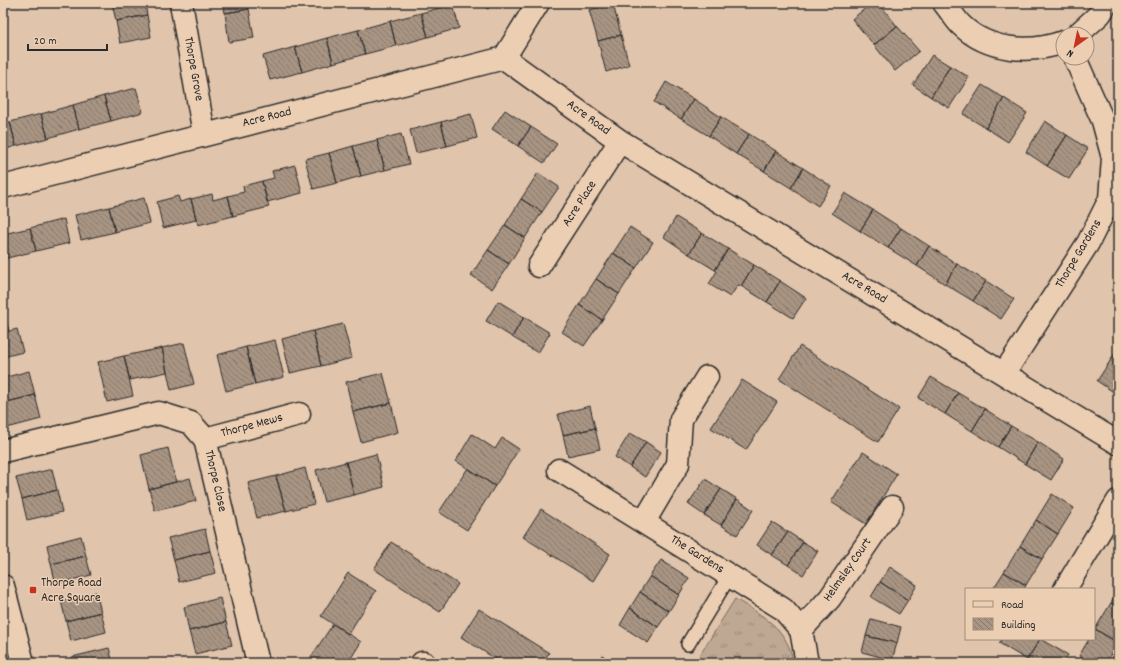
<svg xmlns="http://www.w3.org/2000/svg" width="1121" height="666" font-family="Dekko,sans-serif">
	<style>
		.grass { fill: url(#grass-tufts); stroke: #756a5f }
		.building { fill: url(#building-back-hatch); stroke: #2b2b2b }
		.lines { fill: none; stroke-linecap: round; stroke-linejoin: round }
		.service-casing { stroke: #2b2b2b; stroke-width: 16 }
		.minor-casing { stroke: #2b2b2b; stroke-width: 25 }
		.service { stroke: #ecceb3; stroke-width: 13 }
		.minor { stroke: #ecceb3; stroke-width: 22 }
		.poi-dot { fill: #c8321e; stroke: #ecceb3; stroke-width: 1.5 }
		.labels { text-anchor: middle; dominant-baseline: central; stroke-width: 3; stroke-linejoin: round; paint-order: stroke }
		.street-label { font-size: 13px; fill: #2b2b2b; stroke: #ecceb3 }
		.poi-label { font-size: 13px; fill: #2b2b2b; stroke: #ecceb3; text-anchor: start }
	</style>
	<defs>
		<pattern id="grass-tufts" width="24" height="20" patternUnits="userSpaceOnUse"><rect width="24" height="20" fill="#bfa893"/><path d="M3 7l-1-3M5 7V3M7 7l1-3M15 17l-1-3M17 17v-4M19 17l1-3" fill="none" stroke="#9b8978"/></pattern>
		<pattern id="building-back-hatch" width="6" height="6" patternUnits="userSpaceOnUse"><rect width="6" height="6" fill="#a89483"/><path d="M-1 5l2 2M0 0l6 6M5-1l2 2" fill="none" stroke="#89796b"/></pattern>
	</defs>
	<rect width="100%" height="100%" fill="#e0c4ab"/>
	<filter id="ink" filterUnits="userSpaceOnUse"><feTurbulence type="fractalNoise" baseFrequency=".025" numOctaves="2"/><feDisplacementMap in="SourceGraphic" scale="8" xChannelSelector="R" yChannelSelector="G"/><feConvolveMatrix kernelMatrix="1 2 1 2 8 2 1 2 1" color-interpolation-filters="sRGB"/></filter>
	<g filter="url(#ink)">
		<!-- grass -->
		<path class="grass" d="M735,599c27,16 54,30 58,64h-98z"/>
		<!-- building -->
		<path class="building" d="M112,3h33l2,12 -31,6z
			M223,3h25l1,6 -24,4z
			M478,3h14l-4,6z
			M872,3h7l18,23 -23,19 -22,-26z
			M453,4l6,24 -31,9 -7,-24z
			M613,4l8,31 -23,6 -9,-31z
			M249,9l5,29 -25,4 -4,-29z
			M421,13l7,24 -32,9 -6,-25z
			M147,15l4,22 -31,6 -4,-22z
			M390,21l6,25 -31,8 -7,-24z
			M897,26l22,25 -24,20 -21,-26z
			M358,30l7,24 -32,9 -6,-25z
			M621,35l8,30 -23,7 -8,-31z
			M327,38l6,25 -31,9 -7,-25z
			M295,47l7,25 -32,8 -7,-24z
			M932,55l18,11 -19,31 -18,-12z
			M950,66l19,11 -20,31 -18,-11z
			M666,82l28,17 -13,20 -27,-17z
			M982,85l22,13 -18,30 -23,-14z
			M136,88l7,24 -32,9 -7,-25z
			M104,96l7,25 -32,8 -6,-24z
			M1004,98l23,15 -19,29 -22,-14z
			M694,99l27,18 -12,19 -28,-17z
			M73,105l6,24 -31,9 -7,-24z
			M505,110l26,17 -13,19 -26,-17z
			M41,114l7,24 -32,8 -6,-24z
			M471,114l6,24 -30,8 -6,-24z
			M721,117l28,17 -13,20 -27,-18z
			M1045,121l22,14 -20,31 -21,-14z
			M10,122l6,24 -13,4v-26z
			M441,122l6,24 -31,7 -6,-23z
			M531,127l26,17 -13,19 -26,-17z
			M401,134l8,30 -24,6 -8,-30z
			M749,134l27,17 -12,20 -28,-17z
			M1067,135l21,14 -19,30 -22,-13z
			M377,140l8,30 -24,6 -8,-30z
			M353,146l8,30 -24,7 -8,-30z
			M776,151l27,17 -12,20 -27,-17z
			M329,153l8,30 -24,6 -8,-30z
			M295,165l7,28 -35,9 -5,-21 12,-3 -2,-7z
			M803,168l28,18 -13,20 -27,-18z
			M538,173l21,14 -17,25 -21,-13z
			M262,181l7,26 -36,9 -5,-20 16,-4 -1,-6z
			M845,193l28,17 -13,21 -28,-18z
			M212,194l1,6 15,-4 5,20 -35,9 -7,-26z
			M178,196l2,6 11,-3 5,21 -33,8 -6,-26z
			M144,198l6,25 -35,9 -6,-25z
			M521,199l21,13 -17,26 -20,-13z
			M109,207l6,25 -34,8 -6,-25z
			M873,210l28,18 -13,20 -28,-17z
			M676,217l26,16 -13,21 -25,-17z
			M64,219l5,24 -33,8 -6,-23z
			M505,225l20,13 -16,26 -21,-14z
			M630,227l23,15 -17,26 -23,-15z
			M30,228l6,23 -33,8v-25z
			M901,228l28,18 -12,20 -29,-18z
			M702,233l26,16 -13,21 -26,-16z
			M929,246l28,18 -12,20 -28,-18z
			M728,249l26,16 -13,21 -3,-1 -8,12 -21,-13 8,-13 -2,-1z
			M488,250l21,14 -17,25 -21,-14z
			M613,253l23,15 -17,26 -23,-15z
			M957,264l29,17 -13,20 -28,-17z
			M754,265l26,16 -13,21 -26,-16z
			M596,279l23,15 -17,26 -23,-15z
			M780,281l26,17 -13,20 -26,-16z
			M986,281l28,18 -13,20 -28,-18z
			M1118,292v13l-6,-4z
			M498,301l26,16 -12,20 -26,-16z
			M579,305l23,15 -18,26 -22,-14z
			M3,309l6,22 -6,2z
			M524,317l26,16 -12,20 -26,-16z
			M343,324l9,34 -31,8 -8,-35z
			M17,329l6,23 -20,5v-24z
			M313,331l8,35 -31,7 -8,-34z
			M275,340l9,37 -29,7 -9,-37z
			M184,343l10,41 -23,6 -9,-42z
			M800,346l99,63 -21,33 -99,-63z
			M246,347l9,37 -29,7 -9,-36z
			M162,348l5,24 -37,8 -6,-24z
			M1118,349v46l-21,-14z
			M124,356l9,40 -26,6 -9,-40z
			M29,371l6,24 -32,8v-25z
			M383,373l8,30 -38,9 -7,-30z
			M931,377l27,16 -13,21 -27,-16z
			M742,380l35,22 -31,48 -35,-22z
			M958,393l27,16 -13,22 -27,-17z
			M35,395l6,24 -34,9 -4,-16v-9z
			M391,403l7,29 -37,10 -8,-30z
			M590,406l5,22 -32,7 -5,-21z
			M985,409l26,17 -13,21 -26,-16z
			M1011,426l27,16 -13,22 -27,-17z
			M595,428l5,21 -32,7 -5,-21z
			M630,433l16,9 -16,25 -15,-10z
			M472,434l23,15 7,-11 17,11 -24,37 -39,-25z
			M646,442l15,10 -16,25 -15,-10z
			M1038,442l26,17 -13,21 -26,-16z
			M168,448l8,34 -27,7 -8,-34z
			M863,452l34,22 -31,50 -35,-22z
			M376,454l8,33 -30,8 -8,-33z
			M346,462l8,33 -30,7 -8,-32z
			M305,468l9,36 -28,7 -10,-35z
			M468,468l27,18 -28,44 -28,-18z
			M52,469l5,21 -35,9 -6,-21z
			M276,476l10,35 -29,7 -9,-35z
			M190,478l6,23 -41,10 -6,-22z
			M705,479l16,10 -17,26 -16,-11z
			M721,489l16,10 -16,26 -17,-10z
			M57,490l5,22 -35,8 -5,-21z
			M1052,494l22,14 -16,26 -22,-14z
			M737,499l16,11 -16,25 -16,-10z
			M541,509l69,45 -17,27 -70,-44z
			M1036,520l22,14 -16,25 -22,-13z
			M772,522l16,10 -16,23 -15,-10z
			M205,529l5,22 -36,9 -6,-22z
			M788,532l15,10 -15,23 -16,-10z
			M81,536l5,20 -35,8 -4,-19z
			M391,542l67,42 -18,28 -66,-43z
			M803,542l15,9 -15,24 -15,-10z
			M1020,546l22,13 -16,26 -22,-13z
			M210,551l6,22 -37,9 -5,-22z
			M86,556l5,19 -35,9 -5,-20z
			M661,560l28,18 -10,17 -29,-19z
			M890,567l27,18 -9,15 -28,-18z
			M1004,572l22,13 -2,4h-31z
			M348,573l28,18 -28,43 -27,-18z
			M650,576l29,19 -10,16 -29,-19z
			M880,582l28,18 -9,14 -28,-17z
			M96,592l5,20 -35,9 -5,-20z
			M640,592l29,19 -11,16 -28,-19z
			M1118,592v15l-7,-4z
			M220,598l6,24 -37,9 -5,-24z
			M1111,603l7,4v36l-23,-14z
			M630,608l28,19 -10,16 -28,-18z
			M479,609l70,44 -7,10h-40l-41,-26z
			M101,612l5,20 -35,9 -5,-20z
			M871,619l30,8 -4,16 -31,-7z
			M226,622l6,23 -37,9 -6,-23z
			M333,624l28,18 -13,21h-41z
			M1095,629l23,14 -13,20h-14l-12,-7 10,-17h5z
			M866,636l31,7 -5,17 -30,-8z
			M1002,639h38l-13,21 -28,-17z
			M1040,639l28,16 -5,8h-31l-5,-3z
			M109,648l4,15h-39l-2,-6z
			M602,655l12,8h-17z"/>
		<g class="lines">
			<!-- service casing -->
			<g class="service-casing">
				<path id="service" d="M688,644l42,-69"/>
			</g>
			<!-- minor casing -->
			<g class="minor-casing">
				<path id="minor" d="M181,3l23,131
					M944,3c6,7 11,16 17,22 27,26 69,29 102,17
					M1078,34l22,-20 7,-11
					M504,58l34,-55
					M3,187l501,-129 116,83 498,302
					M539,266l81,-125
					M1005,372l83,-129 22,-44 3,-41 -10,-37 -28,-63
					M205,439l94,-25
					M3,451l156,-38 32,10 14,16 53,224
					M559,470l224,139 18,21 6,33
					M644,522l34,-58 3,-45 26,-42
					M3,586l20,77
					M1065,589l53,-88
					M801,630l29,-32 62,-91
					M422,663h2"/>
			</g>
			<!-- service -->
			<use href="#service" class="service"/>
			<!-- minor -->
			<use href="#minor" class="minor"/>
		</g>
	</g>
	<!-- markers -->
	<rect class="poi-dot" x="29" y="586" width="8" height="8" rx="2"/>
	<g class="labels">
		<!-- street labels -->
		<g class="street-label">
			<text transform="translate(193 69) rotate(80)">Thorpe Grove</text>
			<text transform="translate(267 118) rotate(-14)">Acre Road</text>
			<text transform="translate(588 118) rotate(36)">Acre Road</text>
			<text transform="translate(580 204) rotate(-57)">Acre Place</text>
			<text transform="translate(1079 254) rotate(-59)">Thorpe Gardens</text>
			<text transform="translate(864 288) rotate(31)">Acre Road</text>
			<text transform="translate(252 426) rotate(-15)">Thorpe Mews</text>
			<text transform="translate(215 481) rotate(77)">Thorpe Close</text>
			<text transform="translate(697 555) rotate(32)">The Gardens</text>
			<text transform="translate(848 570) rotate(-55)">Helmsley Court</text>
		</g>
		<!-- poi labels -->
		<g class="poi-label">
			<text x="41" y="583">Thorpe Road<tspan x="41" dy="15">Acre Square</tspan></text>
		</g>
	</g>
	<!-- margin -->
	<rect width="1121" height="666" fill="none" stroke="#ecceb3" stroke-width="16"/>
	<rect x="8" y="8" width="1105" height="650" fill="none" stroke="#2b2b2b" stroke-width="1.5" filter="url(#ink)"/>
	<!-- legend -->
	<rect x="965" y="588" width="130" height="52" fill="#ecceb3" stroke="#9f8d7d"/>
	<rect x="973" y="601" width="20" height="6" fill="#ecceb3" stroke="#9f8d7d"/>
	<text x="1001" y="608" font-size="12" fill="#2b2b2b">Road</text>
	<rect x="973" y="618" width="20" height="12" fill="url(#building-back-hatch)" stroke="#9f8d7d"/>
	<text x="1001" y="628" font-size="12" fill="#2b2b2b">Building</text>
	<!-- north arrow -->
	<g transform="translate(1075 46) rotate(213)"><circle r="19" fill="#ecceb3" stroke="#9f8d7d"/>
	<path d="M0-3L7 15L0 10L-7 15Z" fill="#c8321e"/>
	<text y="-6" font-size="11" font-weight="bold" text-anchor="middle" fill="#2b2b2b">N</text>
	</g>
	<!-- scale -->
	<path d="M28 44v6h79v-6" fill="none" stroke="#2b2b2b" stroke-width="2"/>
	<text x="34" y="44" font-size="12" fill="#2b2b2b" stroke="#ecceb3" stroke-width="3" paint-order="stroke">20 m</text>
</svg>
